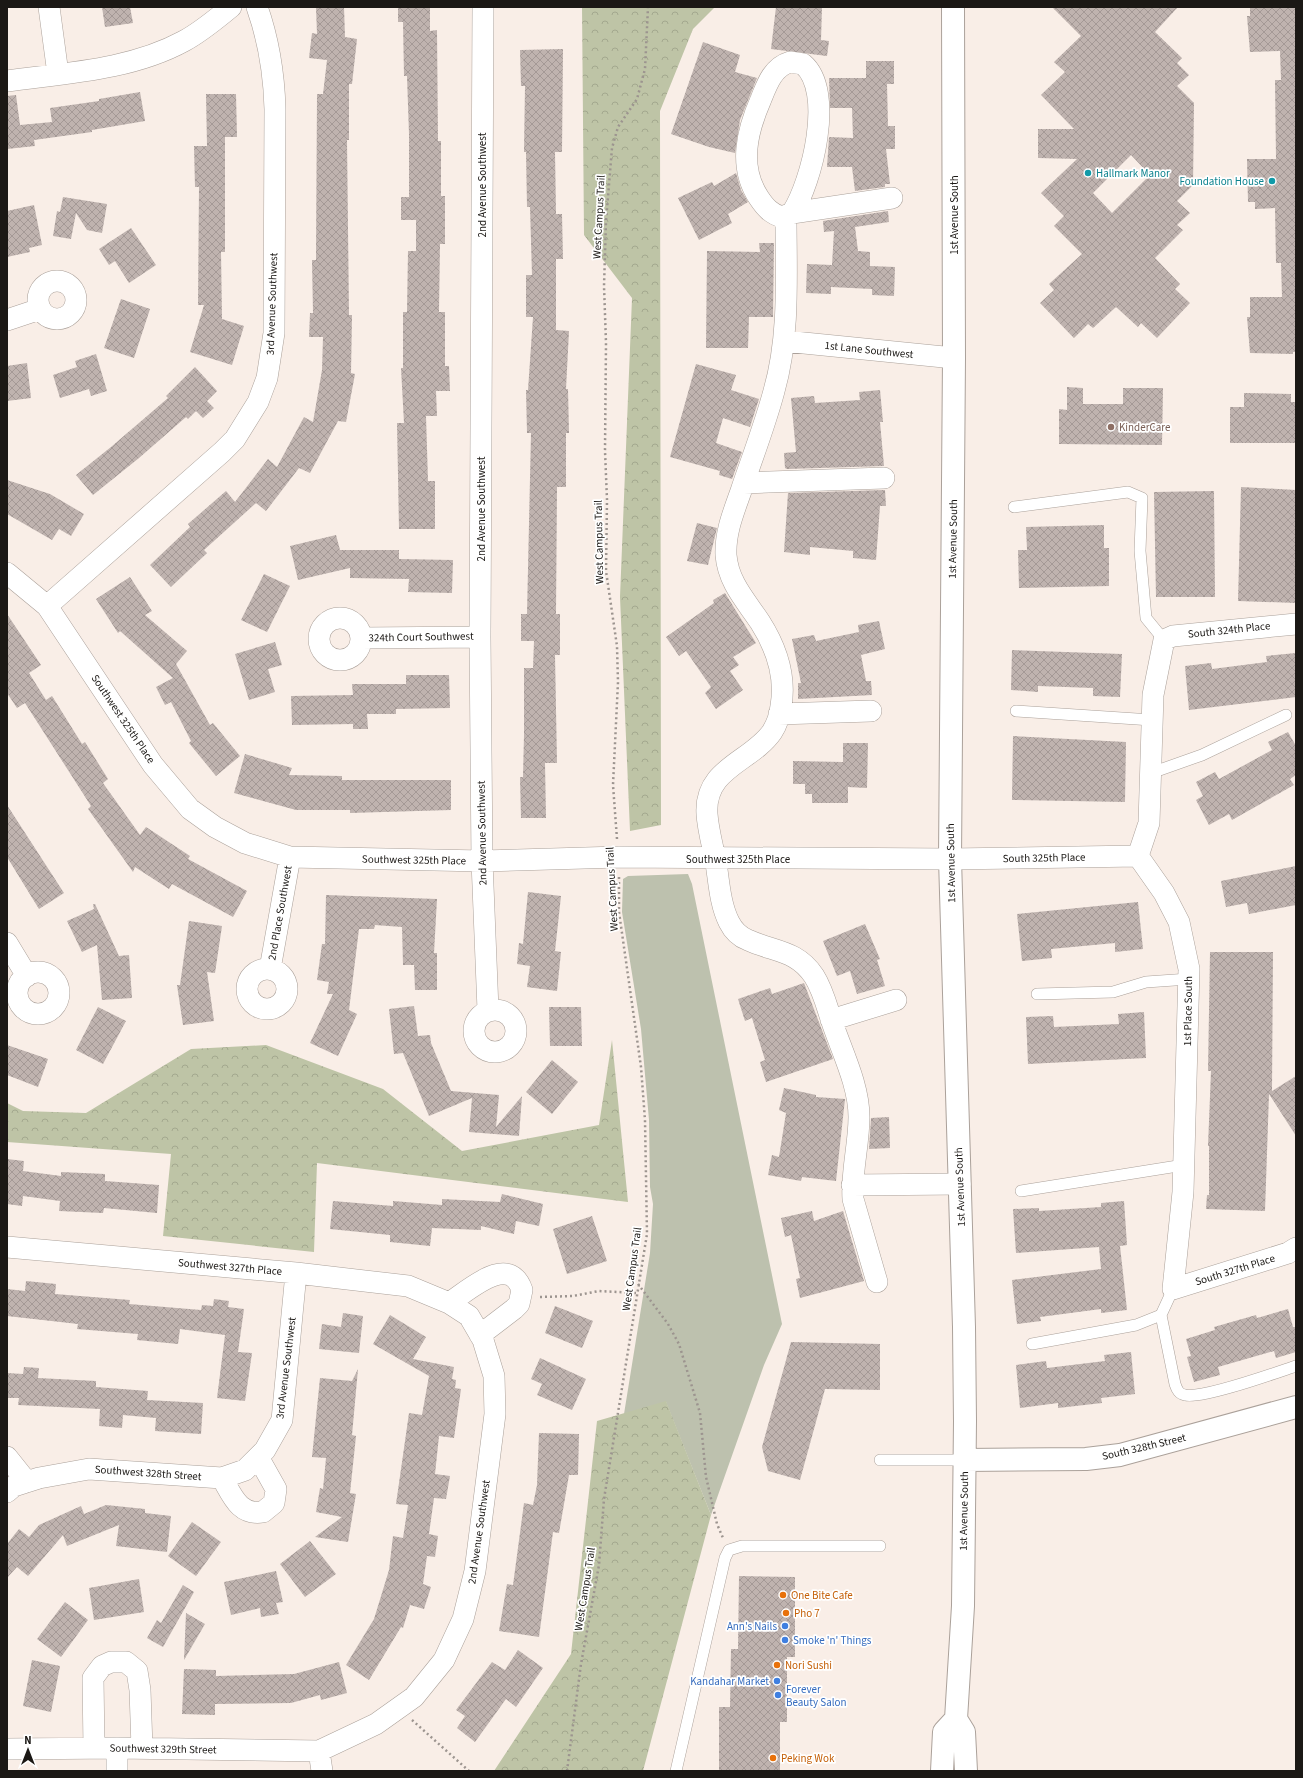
<svg xmlns="http://www.w3.org/2000/svg" width="1303" height="1778" font-family="'Source Sans 3',sans-serif">
	<style>
		.grass { fill: #bdc1ae }
		.forest { fill: url(#forest-crowns) }
		.building { fill: url(#building-cross-hatch); fill-rule: evenodd }
		.lines { fill: none; stroke-linecap: round; stroke-linejoin: round }
		.lane-casing { stroke: #aba19a; stroke-width: 12 }
		.street-casing { stroke: #aba19a; stroke-width: 22 }
		.secondary-casing { stroke: #aba19a; stroke-width: 24 }
		.path { stroke: #9c948f; stroke-width: 2.5; stroke-dasharray: 2 3; stroke-linecap: butt }
		.lane { stroke: #fff; stroke-width: 11 }
		.street { stroke: #fff; stroke-width: 21 }
		.secondary { stroke: #fff; stroke-width: 22 }
		.culture-dot { fill: #0f9aa8; stroke: #fff; stroke-width: 1.5 }
		.education-dot { fill: #8d6e63; stroke: #fff; stroke-width: 1.5 }
		.food-dot { fill: #e8710a; stroke: #fff; stroke-width: 1.5 }
		.shop-dot { fill: #3f7fe0; stroke: #fff; stroke-width: 1.5 }
		.labels { text-anchor: middle; dominant-baseline: central; stroke-width: 3.5; stroke-linejoin: round; paint-order: stroke }
		.culture-label { font-size: 11px; fill: #0d838f; stroke: #fff; text-anchor: start }
		.street-label { font-size: 11px; fill: #1b1815; stroke: #fff }
		.education-label { font-size: 11px; fill: #785e54; stroke: #fff; text-anchor: start }
		.food-label { font-size: 11px; fill: #c56008; stroke: #fff; text-anchor: start }
		.shop-label { font-size: 11px; fill: #366cbe; stroke: #fff; text-anchor: end }
	</style>
	<defs>
		<pattern id="forest-crowns" width="20" height="18" patternUnits="userSpaceOnUse"><rect width="20" height="18" fill="#bec4a6"/><path d="M2 6a3 3 0 1 1 6 0M12 15a3 3 0 1 1 6 0" fill="none" stroke="#a3a88e"/></pattern>
		<pattern id="building-cross-hatch" width="8" height="8" patternUnits="userSpaceOnUse"><rect width="8" height="8" fill="#bfb3af"/><path d="M0 0l8 8M0 8l8-8" fill="none" stroke="#a49996"/></pattern>
	</defs>
	<rect width="100%" height="100%" fill="#f9eee7"/>
	<!-- grass -->
	<path class="grass" d="M688,874l4,10 90,440 -18,41 -53,150 -45,-113 -42,12 26,-161 3,-49 -3,-17 -1,-67 -8,-91 -19,-117 1,-33 5,-3z"/>
	<!-- forest -->
	<path class="forest" d="M582,7h133l-22,22 -33,82 1,714 -31,6 -10,-234 12,-299 -48,-63z
		M612,1040l16,162 -311,-39 -3,89 -151,-16 8,-82 -164,-12v-39l16,8 63,2 105,-64 75,-4 117,44 79,62 137,-26z
		M666,1401l45,114 -68,256h-149l77,-117 26,-233z"/>
	<!-- building -->
	<path class="building" d="M102,7h28l3,16 -28,4z
		M316,7h28l1,30 12,2 -5,45h-3v56h-2l2,175h3l-1,58 4,1 -9,48 -8,-1 -28,52 -11,-5 -33,43 -10,-8 -52,47 3,3 -36,34 -21,-22 40,-38 -2,-3 38,-33 9,11 33,-43 9,8 27,-50 9,5 9,-52 1,-33h-14l1,-24h3l-1,-53h4l1,-166h6l4,-34 -18,-2 3,-25 5,1z
		M398,7h32v24l7,-1 1,111h3v55h4v48h-5l-1,68h6v54h4l1,25h-14l1,25h-11l2,65h7v48h-36l-2,-106h7l-3,-55h2v-56h4l1,-61h8v-31h-15v-23h8v-63l-2,-58h-3l-1,-54h-5z
		M776,7h46l-1,33 8,1 -2,15 -56,-7z
		M1052,7h126l-23,25 27,26 -5,5 12,12 -12,11 17,17 -1,82 -16,16 13,12 -13,12 6,5 -28,28 25,26 -5,5 15,14 -33,35 -16,-15 -3,4 -22,-20 -23,21 -5,-4 -14,14 -34,-35 14,-13 -5,-6 33,-30 -28,-28 10,-10 -23,-23 36,-34 -39,-1v-29h36l-33,-34 24,-23 -11,-10 27,-26zM1131,155l19,20 -38,38 -19,-20z
		M1250,7h46v345h-3v2l-43,-1 -3,-36h3v-20h32l-1,-34h-5l-1,-55 -20,1v-7h-7l-1,-43h29l-1,-79h6l-1,-29 -30,1 -3,-36h3z
		M703,42l37,13 -5,17 22,6 -17,42 -5,33 -26,-6 -38,-13z
		M563,49l-1,103h-7l1,62h6l1,45h-7v71l13,1 -3,58h2l1,44h-3v54h-9l-1,127h4v41h-5l2,108h-12l1,55h-25l-1,-41h3l1,-42v-67h9l1,-27h-13v-27h6l4,-181h-4l-1,-43h2l5,-73h-7v-42h6l-2,-68h-3l-1,-55h-2l1,-66h-4l-1,-36z
		M866,61h28v23h-7l1,42h7v23h-9l4,35h-5v3l-30,4 -3,-24h-25l2,-30 24,1 -1,-30h-22l-1,-30h37z
		M140,92l5,29 -53,9v2l-58,8 1,6 -28,3v-53l9,-1 4,30 32,-3 -2,-14 49,-7v-2z
		M206,94h30l1,43h-12v115h-4l1,67 22,7 -12,39 -42,-13 14,-47h-6l1,-118h-4l-1,-41h13z
		M736,173l5,17 7,12 -20,12 4,9 -33,17 -21,-42 34,-16 2,4z
		M63,197l44,7 -5,29 -15,-3 -11,-17 -5,26 -18,-3 4,-25 3,1z
		M34,205l8,40 -13,3 1,4 -23,5v-46z
		M888,211l1,11 -34,5 3,24 12,1v14l25,1 -1,29 -22,-1v-6l-41,-2v7l-25,-1 1,-29 25,1 2,-34 -10,1 -1,-11z
		M131,228l25,37 -27,18 -14,-22 -6,4 -10,-16z
		M759,243h15l-1,74h-24l-1,31h-42l1,-97 53,1z
		M121,299l29,10 -16,49 -30,-10z
		M96,354l11,37 -16,5 -2,-7 -29,9 -7,-23 24,-8 -2,-6z
		M27,363l4,35 -24,3v-35z
		M696,364l40,11 -5,15 28,9 -9,28 -27,-9 -7,25 26,9 -10,27 -13,-4 1,-4 -50,-14z
		M195,367l22,24 -10,10 7,7 -11,10 -7,-7 -8,8 -2,-2 -47,41 -46,37 -17,-20 35,-28 57,-49 -2,-2z
		M1067,387l16,1v16h40v-16h40l-1,57 -103,-1v-35l8,1z
		M880,390l3,32h-3l4,44 -97,3 -2,-1 -1,-15 12,-1 -5,-54 23,-2 1,7 45,-3 -1,-8z
		M1244,393l47,1v8h5v41h-66v-36h14z
		M7,480l43,14 34,20 -13,22 -12,-7 -7,11 -45,-26z
		M1241,487l55,3v113l-58,-2z
		M885,490l1,16h-6l-4,54 -23,-2v-7l-43,-4v8l-26,-3 4,-59z
		M1214,491l1,106h-59l-2,-105z
		M697,523l20,5 -9,37 -21,-4z
		M1104,525v23h5v38l-90,2 -1,-38h9l-1,-23z
		M336,535l4,15h59v9l54,1 -1,33 -44,-1 1,-13 -59,-1v-10l-52,12 -8,-34z
		M264,574l26,12 -23,46 -26,-12z
		M130,577l22,34 -7,4 42,36 -11,13 34,61 3,-2 27,33 -24,20 -27,-33 2,-2 -20,-39 -6,3 -9,-18 17,-9 -53,-47 -2,2 -22,-34z
		M725,593l31,50 -23,14 6,8 -9,6 13,19 -27,19 -11,-16 6,-6 -25,-36 -7,5 -13,-19 48,-34 -1,-3z
		M7,614l34,51 -12,8 17,27 6,-4 30,48 3,-2 23,37 -5,4 37,52 6,-8 44,29 -2,3 59,32 -14,26 -61,-33 -3,5 -34,-22 -2,5 -45,-63 3,-3 -66,-103 -8,5 -10,-15z
		M879,621l6,28 -24,6 5,26h5l1,14 -74,4v-16h3l-9,-44 22,-4 2,6 43,-9 -1,-7z
		M275,642l7,23 -14,4 7,23 -26,8 -14,-46z
		M1012,650l110,4 -2,43 -27,-1v-8l-55,-2v6l-27,-2z
		M1296,653v44l-107,13 -4,-44 26,-3 1,6 55,-7 -1,-6z
		M406,675h43l1,33 -54,1v5h-29l1,15h-15v-5l-61,1 -1,-29 62,-1 -1,-11h54z
		M1288,732l8,14v29l-6,4 4,6 -62,35 -3,-6 -20,11 -13,-25 7,-4 -7,-14 19,-10 4,7 53,-29 -4,-8z
		M1013,736l113,6 -1,60 -113,-2z
		M843,743h25l-1,45 -19,-1v16h-36v-9h-7v-10h-12v-23l50,1z
		M245,754l47,14 -3,7 53,1v4h109v30l-101,3v-3h-54l-62,-17z
		M7,805l57,88 -25,16 -32,-52z
		M1296,866v39l-47,9 -2,-11 -21,4 -5,-26z
		M528,892l33,4 -6,55 6,1 -4,39 -30,-4 3,-21 -13,-2 2,-21 4,1z
		M326,895l111,4 -3,54h3v37h-22l-1,-25h-11l-1,-38 -27,-2 -1,4h-15l-10,81 8,4 -19,42 -28,-13 23,-49h-6l2,-12 -12,-2 5,-36h3z
		M1138,902l5,47 -28,3v-9l-64,6 1,9 -30,3 -5,-47z
		M93,904h2l24,52 10,-1 3,43 -30,2 -5,-55 -15,7 -15,-31 27,-12z
		M189,921l33,5 -7,47 -8,-1 7,49 -31,4 -6,-40h3z
		M865,924l15,35 -3,1 8,26 -28,8 -7,-23 -13,5 -14,-35z
		M1210,952h63l-1,139 24,-15v60l-27,-42 -4,117 -59,-2 1,-14h2v-49h-1l3,-75h-3z
		M804,983l29,76 -67,23 -6,-20 5,-2 -13,-42 -7,3 -7,-22 32,-11 2,6z
		M414,1006l4,30 12,-1 1,8 20,48 48,4 -3,32 26,-31 -3,40 -50,-4 3,-34 -43,18 -26,-63 -9,1 -5,-45z
		M98,1007l28,14 -23,43 -27,-14z
		M549,1007h32l1,39h-32z
		M1144,1012l2,46 -118,6 -2,-47 27,-1 1,11 65,-3 -1,-10z
		M7,1045l41,14 -10,28 -31,-12z
		M552,1060l26,22 -26,32 -26,-22z
		M784,1088l32,7v2l29,2 -9,82 -34,-4 -1,4 -33,-6 4,-20 7,2 7,-44 -7,-3z
		M889,1117l1,31 -21,1 2,-31z
		M7,1159l17,2 -1,10 38,5v-4l44,2v7l54,4 -2,28 -53,-5 -1,5 -44,-2 1,-10 -37,-5 -1,10 -15,-2z
		M502,1194l41,10 -4,22 -23,-5 -2,13 -33,-8v4l-49,-2 -2,18 -40,-4v-7l-60,-6 3,-28 60,5v-5l49,4v-6l58,3z
		M1124,1201l3,44 -7,1 7,64 -26,3v-4l-61,8 1,4 -24,3 -5,-44 89,-11 -2,-22 -83,6 -3,-44 26,-1v3l62,-4v-4z
		M812,1211l2,10 29,-10 21,70 -64,17 -4,-19 4,-1 -9,-43 -6,2 -4,-19z
		M592,1216l15,45 -40,13 -14,-45z
		M26,1281l30,3 -1,10 75,6 -1,4 72,6 1,-5 11,1 1,-7 15,2 -1,6 16,2 -6,43 14,1 -7,48 -28,-3 8,-63 -45,-6 -2,15 -41,-4 1,-6 -61,-5 1,-5 -71,-8v-27l18,2z
		M555,1306l38,15 -11,27 -37,-15z
		M1288,1309l5,18h3v25l-20,6 -2,-7 -56,16 2,8 -26,7 -7,-25 4,-1 -5,-17 29,-9 -1,-3 42,-12 1,3z
		M343,1313l20,3 -4,37 -40,-4 3,-25 19,3z
		M390,1315l36,22 -13,22 41,8 -2,12 4,1 -1,8 6,1 -7,49 -15,-2 -4,38 15,2 -4,23 -12,-1 -5,36 9,2 -3,21 -8,-1 -4,28 8,3 -7,22 -14,-4 -7,23 -2,-1 -32,53 -23,-15 28,-46 15,-49 4,-34 10,2 5,-33 -12,-1 13,-91 13,2 7,-39 -56,-32z
		M791,1342l89,2v46l-55,-1 -25,91 -32,-9 -6,-24z
		M1131,1352l4,42 -34,4 1,5 -44,5v-5l-38,5 -4,-43 30,-4 1,7 58,-7 -1,-6z
		M540,1358l46,21 -14,31 -35,-15 5,-11 -11,-5z
		M24,1367l15,1 -1,10 58,3v6l52,4 -1,9 56,3 -2,31 -46,-3 1,-13 -33,-3 -1,13 -23,-2 1,-17 -82,-4 1,-7h-12v-25l16,1z
		M358,1369l-6,66 4,1 -6,57 6,1 -8,48 -33,-5 27,-20 -26,-5 4,-24 3,1 3,-31 -14,-1 8,-79 32,3z
		M539,1433l40,1 -1,41h-9l-10,58 -6,-1 -14,105 -40,-6 8,-47 6,1 11,-82 9,2 4,-20z
		M106,1505l39,4v4l26,3 -4,36 -51,-6 3,-21 -52,21 -4,-11 -35,41 -11,-9 -10,11v-34l12,-15 10,8 10,-12 42,-19 3,8z
		M192,1522l29,20 -25,34 -28,-20z
		M310,1541l26,33 -31,23 -25,-33z
		M276,1571l7,31 -7,1 3,11 -18,3 -1,-9 -29,7 -7,-33z
		M739,1576l56,1v80h-8v65h-7v49h-61v-64h11l1,-58h7z
		M139,1579l5,33 -50,8 -5,-32z
		M183,1585l11,7 -31,55 -16,-9 10,-18 4,3z
		M65,1602l23,18 -27,37 -24,-18z
		M186,1613l19,11 -21,36z
		M518,1650l25,18 -27,39 -10,-8 -31,43 -18,-14 8,-12 -9,-6 36,-48 13,8z
		M32,1660l28,6 -9,46 -28,-6z
		M339,1662l8,31 -26,7 -1,-5 -29,8 -76,1v11l-33,-1 2,-45 32,1v6l78,-2z"/>
	<g class="lines">
		<!-- lane casing -->
		<g class="lane-casing">
			<path id="lane" d="M1014,507l114,-15 14,6 -2,53 6,67 18,22
				M1016,711l136,9
				M1151,773l51,-18 84,-40
				M1037,994l76,-2 33,-10 43,-3
				M1021,1191l163,-26
				M1173,1289l-12,26 14,69c2,6 4,10 10,11 18,4 90,-22 111,-29
				M1032,1344l104,-19 25,-10
				M880,1460h84
				M676,1771l49,-213 4,-8 13,-4h138"/>
		</g>
		<!-- street casing -->
		<g class="street-casing">
			<path id="street" d="M49,7l9,67
				M483,7l-3,630 2,224 6,149
				M790,62l13,2c32,27 9,118 -11,149l-10,4c-11,-3 -17,-10 -23,-19 -21,-31 -12,-67 2,-99 6,-15 12,-32 29,-37z
				M7,81c58,-8 124,-11 177,-40 17,-9 32,-22 47,-34
				M792,213l100,-15
				M786,216c0,59 4,119 -12,175 -9,34 -22,67 -33,100 -7,20 -16,41 -15,64 2,27 20,46 34,67 16,25 26,54 21,84 -1,9 -4,18 -9,26 -21,30 -68,36 -65,82 1,16 6,33 9,49 3,19 4,41 13,59 4,8 11,15 19,18 26,12 49,10 66,36 9,14 13,31 18,46 10,30 27,63 27,95 0,28 -8,55 -6,82l24,83
				M38 300a19 19 0 1 1 38 0a19 19 0 1 1-38 0Z
				M7,320l33,-11
				M784,341l170,17
				M744,483l140,-5
				M7,573l40,33 106,159 37,44 25,18 30,16 45,14 192,4 137,-4 331,2 188,-3
				M47,606l175,-154 13,-13 23,-37 9,-24 7,-45 1,-224c-1,-36 -6,-68 -18,-102
				M319 639a21 21 0 1 1 42 0a21 21 0 1 1-42 0Z
				M1296,624l-123,12 -9,4 -11,55 -4,128 -11,33 26,37 15,29 10,47 -6,223 -10,97 115,-36 8,-5
				M361,638l119,-1
				M779,714l92,-3
				M7,943l20,33
				M247 989a20 20 0 1 1 40 0a20 20 0 1 1-40 0Z
				M270,969l20,-112
				M17 993a21 21 0 1 1 42 0a21 21 0 1 1-42 0Z
				M474 1031a21 21 0 1 1 42 0a21 21 0 1 1-42 0Z
				M831,1020l65,-20
				M852,1185l108,-1
				M7,1247l289,26 112,13 41,17 20,13 14,24 11,36 1,38 -20,157 -12,48 -19,41 -30,37 -38,27 -57,27 -202,-3 -110,1
				M449,1303c19,-12 60,-51 73,-13l-3,14 -5,5 -34,26
				M7,1457l20,25
				M222,1478c10,17 17,38 41,34l11,-9 2,-14 -18,-32
				M7,1492l7,-6 25,-8 50,-9 133,9 23,-8 20,-20 17,-30 14,-147
				M94,1748l-1,-70 9,-12 9,-4h15l11,9 3,19 2,58
				M319,1751l3,20
				M117,1771v-23"/>
		</g>
		<!-- secondary casing -->
		<g class="secondary-casing">
			<path id="secondary" d="M953,7l1,351 -4,501 14,468 1,94 -2,185 -7,113 8,13 2,39
				M964,1460l122,-1 34,-4 176,-48
				M942,1771l2,-39 12,-13"/>
		</g>
		<!-- path -->
		<path class="path" d="M617,839l-4,-54 5,-103 -1,-36 -11,-75 1,-71 -2,-49 1,-108 -2,-57 2,-65 6,-73 6,-21 19,-28 8,-30 3,-62
			M638,1284l30,40 11,20 21,69 6,64 11,47 6,14
			M540,1297l33,-1 26,-5 37,2
			M412,1720l57,51
			M567,1771l14,-107 18,-99 5,-66 43,-265 -2,-114 -4,-53 -22,-155v-36"/>
		<!-- lane -->
		<use href="#lane" class="lane"/>
		<!-- street -->
		<use href="#street" class="street"/>
		<!-- secondary -->
		<use href="#secondary" class="secondary"/>
	</g>
	<!-- markers -->
	<g class="culture-dot">
		<circle cx="1088" cy="173" r="4"/>
		<circle cx="1272" cy="181" r="4"/>
	</g>
	<circle class="education-dot" cx="1111" cy="427" r="4"/>
	<g class="food-dot">
		<circle cx="783" cy="1595" r="4"/>
		<circle cx="786" cy="1613" r="4"/>
		<circle cx="777" cy="1665" r="4"/>
		<circle cx="773" cy="1758" r="4"/>
	</g>
	<g class="shop-dot">
		<circle cx="785" cy="1626" r="4"/>
		<circle cx="785" cy="1640" r="4"/>
		<circle cx="777" cy="1681" r="4"/>
		<circle cx="778" cy="1695" r="4"/>
	</g>
	<g class="labels">
		<!-- culture labels -->
		<g class="culture-label">
			<text x="1096" y="173">Hallmark Manor</text>
			<text x="1264" y="181" text-anchor="end">Foundation House</text>
		</g>
		<!-- street labels -->
		<g class="street-label">
			<text transform="translate(482 185) rotate(-90)">2nd Avenue Southwest</text>
			<text transform="translate(954 215) rotate(-90)">1st Avenue South</text>
			<text transform="translate(599 217) rotate(-87)">West Campus Trail</text>
			<text transform="translate(272 304) rotate(-88)">3rd Avenue Southwest</text>
			<text transform="translate(869 350) rotate(6)">1st Lane Southwest</text>
			<text transform="translate(481 509) rotate(-90)">2nd Avenue Southwest</text>
			<text transform="translate(953 539) rotate(-89)">1st Avenue South</text>
			<text transform="translate(599 542) rotate(-91)">West Campus Trail</text>
			<text transform="translate(1229 630) rotate(-6)">South 324th Place</text>
			<text transform="translate(421 637) rotate(-1)">324th Court Southwest</text>
			<text transform="translate(123 719) rotate(56)">Southwest 325th Place</text>
			<text transform="translate(482 833) rotate(-91)">2nd Avenue Southwest</text>
			<text transform="translate(1044 858) rotate(-1)">South 325th Place</text>
			<text x="738" y="859">Southwest 325th Place</text>
			<text transform="translate(414 860) rotate(1)">Southwest 325th Place</text>
			<text transform="translate(951 863) rotate(-91)">1st Avenue South</text>
			<text transform="translate(612 889) rotate(-93)">West Campus Trail</text>
			<text transform="translate(280 913) rotate(-80)">2nd Place Southwest</text>
			<text transform="translate(1188 1011) rotate(-89)">1st Place South</text>
			<text transform="translate(960 1187) rotate(-92)">1st Avenue South</text>
			<text transform="translate(230 1267) rotate(5)">Southwest 327th Place</text>
			<text transform="translate(632 1269) rotate(-82)">West Campus Trail</text>
			<text transform="translate(1235 1270) rotate(-17)">South 327th Place</text>
			<text transform="translate(286 1368) rotate(-83)">3rd Avenue Southwest</text>
			<text transform="translate(1144 1447) rotate(-13)">South 328th Street</text>
			<text transform="translate(148 1473) rotate(4)">Southwest 328th Street</text>
			<text transform="translate(964 1511) rotate(-89)">1st Avenue South</text>
			<text transform="translate(479 1532) rotate(-82)">2nd Avenue Southwest</text>
			<text transform="translate(585 1589) rotate(-81)">West Campus Trail</text>
			<text transform="translate(163 1749) rotate(1)">Southwest 329th Street</text>
		</g>
		<!-- education labels -->
		<g class="education-label">
			<text x="1119" y="427">KinderCare</text>
		</g>
		<!-- food labels -->
		<g class="food-label">
			<text x="791" y="1595">One Bite Cafe</text>
			<text x="794" y="1613">Pho 7</text>
			<text x="785" y="1665">Nori Sushi</text>
			<text x="781" y="1758">Peking Wok</text>
		</g>
		<!-- shop labels -->
		<g class="shop-label">
			<text x="777" y="1626">Ann's Nails</text>
			<text x="793" y="1640" text-anchor="start">Smoke 'n' Things</text>
			<text x="769" y="1681">Kandahar Market</text>
			<text x="786" y="1689" text-anchor="start">Forever<tspan x="786" dy="13">Beauty Salon</tspan></text>
		</g>
	</g>
	<!-- border -->
	<rect width="1303" height="1778" fill="none" stroke="#1b1815" stroke-width="16"/>
	<!-- north arrow -->
	<g transform="translate(28 1750)" stroke="#ffffff" stroke-width="3" paint-order="stroke">
	<path d="M0-3L7 15L0 10L-7 15Z" fill="#1b1815"/>
	<text y="-6" font-size="11" font-weight="bold" text-anchor="middle" fill="#1b1815">N</text>
	</g>
</svg>
